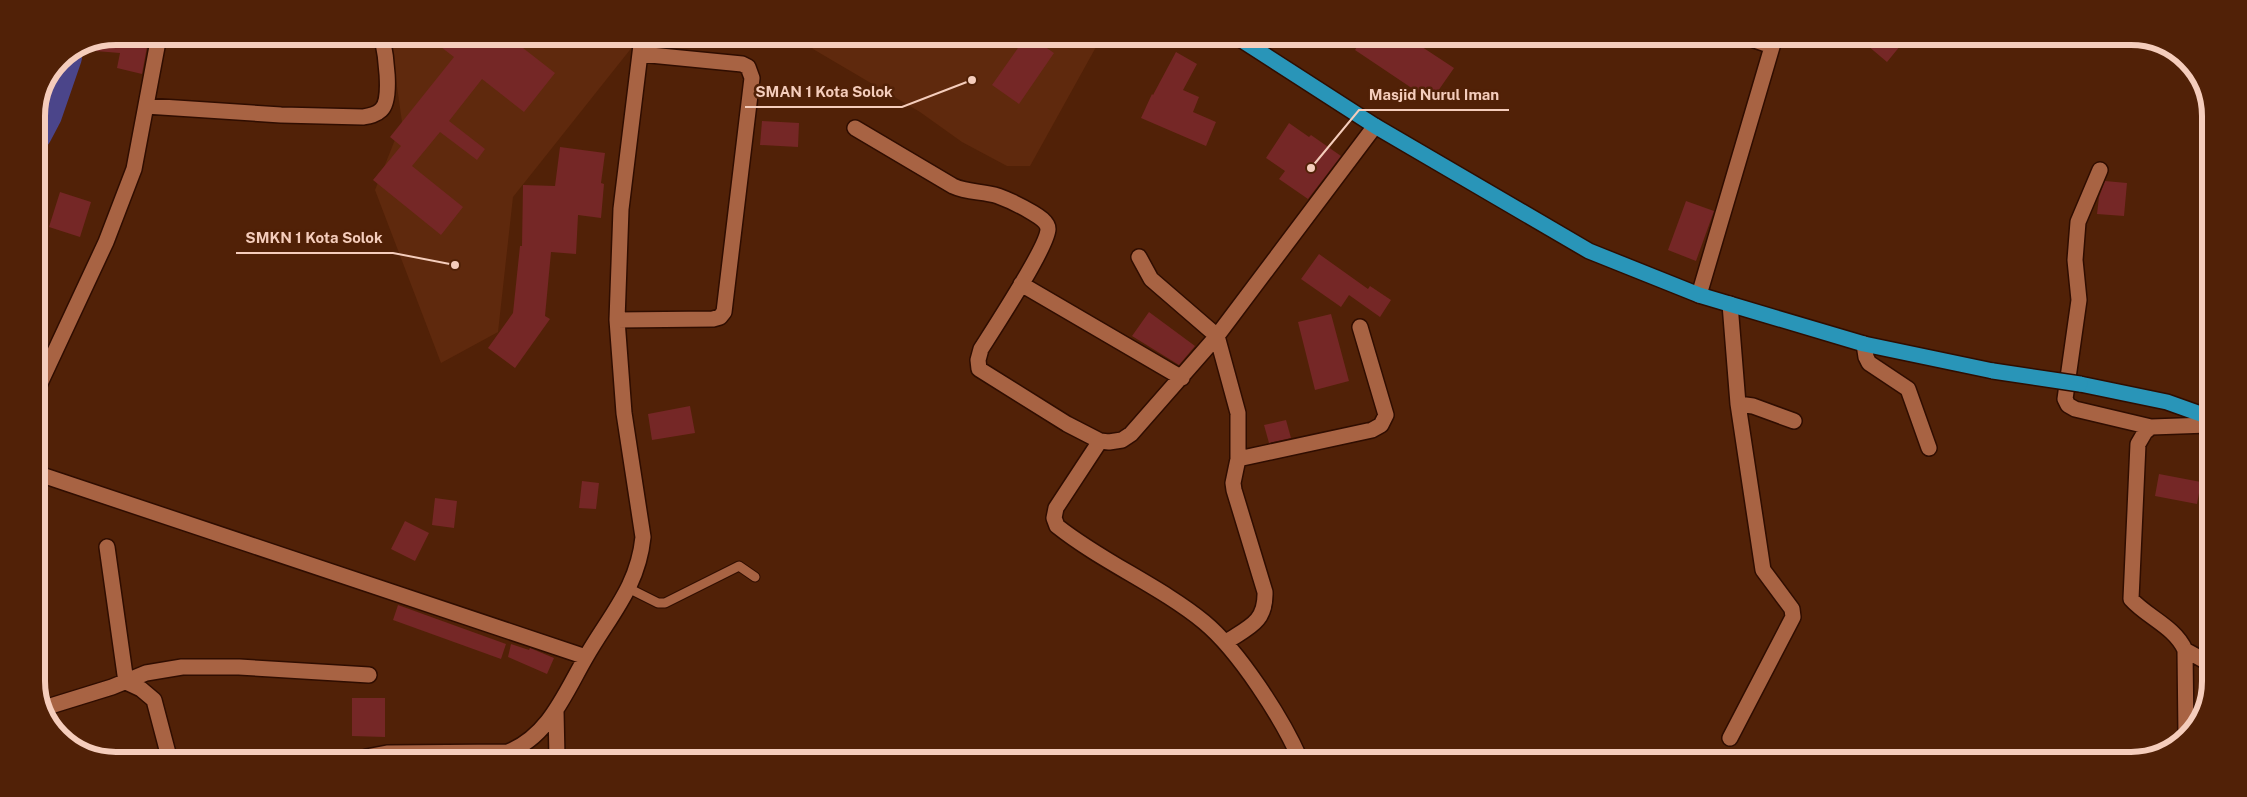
<svg xmlns="http://www.w3.org/2000/svg" width="2247" height="797" font-family="'Public Sans',sans-serif">
	<style>
		.built { fill: #5f290d }
		.lines { fill: none; stroke-linecap: round; stroke-linejoin: round }
		.river { stroke: #4b458a; stroke-width: 32 }
		.building { fill: #752726 }
		.lane-casing { stroke: #2f0d00; stroke-width: 11 }
		.street-casing { stroke: #2f0d00; stroke-width: 18 }
		.highway-casing { stroke: #2f0d00; stroke-width: 18 }
		.lane { stroke: #a86343; stroke-width: 9 }
		.street { stroke: #a86343; stroke-width: 15 }
		.highway { stroke: #2995b8; stroke-width: 15 }
		.highway-bridge-casing { stroke: #2f0d00; stroke-width: 18; stroke-linecap: butt }
		.highway-bridge { stroke: #2995b8; stroke-width: 15 }
		.rim { fill: none; stroke: #f5cdbc; stroke-width: 6 }
		.leader { fill: none; stroke: #f5cdbc; stroke-width: 2 }
		.callout-dot { fill: #f5cdbc; stroke: #512107; stroke-width: 2 }
		.callout-label { font-size: 15px; text-anchor: middle; font-weight: bold; fill: #f5cdbc; stroke: #512107; stroke-width: 5; stroke-linejoin: round; paint-order: stroke }
	</style>
	<rect width="100%" height="100%" fill="#512107"/>
	<!-- built -->
	<path class="built" d="M390,37h244l-1,9 -120,151 -15,135 -57,31 -66,-173 27,-68z
		M806,38h295l-71,128h-23l-45,-24 -42,-30 -107,-63z"/>
	<g class="lines">
		<!-- river -->
		<path class="river" d="M36,134l10,-19 20,-58"/>
	</g>
	<!-- building -->
	<path class="building" d="M116,36h33l-7,38 -25,-6 3,-15 -37,-3z
		M428,37h81l46,36 -31,39 -42,-33 -33,42 36,28 -8,11 -37,-28 -28,34 51,41 -22,28 -68,-55 28,-34 -11,-9 64,-80z
		M1025,38h20l-4,6 13,9 -35,51 -27,-19z
		M1362,39h48l44,29 -23,33 -76,-51z
		M1861,40h44l-18,22z
		M1176,52l21,12 -14,26 16,7 -6,15 23,10 -10,24 -65,-28 11,-24 1,1z
		M762,121l37,2 -1,24 -38,-2z
		M1289,123l20,14 2,-2 30,21 -33,43 -29,-20 6,-8 -19,-13z
		M560,147l45,6 -4,30 3,1 -3,34 -23,-3 -2,39 -25,-2 -6,64 5,3 -35,49 -27,-20 25,-35 7,-67h2l1,-61 32,1z
		M2105,181l22,2 -3,33 -27,-2 2,-17z
		M60,192l31,10 -11,35 -31,-10z
		M1686,201l28,10 -18,50 -28,-11z
		M1319,254l49,35 2,-3 21,14 -11,17 -31,-22 -8,12 -40,-28z
		M1149,312l46,34 -16,19 -47,-29z
		M1331,314l18,67 -34,9 -17,-68z
		M690,406l5,27 -43,7 -4,-26z
		M1286,420l5,18 -22,5 -5,-18z
		M2159,474l42,8 -4,22 -42,-8z
		M582,481l17,2 -3,26 -17,-1z
		M435,498l22,3 -3,27 -22,-3z
		M405,521l24,12 -14,28 -24,-12z
		M398,605l108,39 -5,15 -108,-39z
		M511,644l18,6 1,-2 24,10 -7,16 -39,-17z
		M352,698h33v39l-33,-1z"/>
	<g class="lines">
		<!-- lane casing -->
		<g class="lane-casing">
			<path id="lane" d="M630,589l28,14h7l74,-37 16,11"/>
		</g>
		<!-- street casing -->
		<g class="street-casing">
			<path id="street" d="M1754,40l18,6
				M146,106l135,9 82,2c6,-1 13,-2 18,-7 12,-10 4,-59 1,-73
				M855,128l98,58c15,7 30,5 45,10 11,4 25,11 35,17 5,3 15,9 15,16 0,17 -55,101 -67,120l-3,11 1,9 88,55 33,17 9,1 13,-2 9,-6 86,-98 158,-210
				M2100,170l-22,52 -3,38 4,40 -14,99 3,6 7,4 76,18
				M1139,257l12,22 66,57 21,77v46l-5,24 1,7 31,102c1,30 -16,35 -39,50
				M1021,284l161,94
				M1699,295l75,-255
				M1730,304l8,100 15,2 41,15
				M617,320l96,-1 7,-2 4,-5 28,-234 -4,-11 -6,-3 -102,-10
				M1864,344l2,13 3,6 39,26 21,59
				M36,392l70,-150 28,-73 25,-133
				M1100,441l-44,67 -2,10 3,8c45,36 103,60 147,96 35,29 78,96 96,137
				M1238,459l134,-29 9,-5 5,-10 -26,-88
				M36,473l550,184
				M107,547l19,135 15,7 13,11 15,57
				M2185,650l22,12
				M44,708l68,-21 34,-14 36,-6h57l130,8
				M556,711l1,47
				M2186,735l-1,-85c-10,-23 -38,-33 -54,-51l7,-155 7,-12 6,-5 57,-2
				M1730,738l63,-121 -1,-8 -29,-39 -25,-166
				M366,757l21,-4 121,-1c41,-16 57,-59 78,-95 24,-42 52,-70 57,-120l-19,-124 -7,-93 4,-111 21,-172"/>
		</g>
		<!-- highway casing -->
		<g class="highway-casing">
			<path id="highway" d="M1240,39l135,87 214,125 110,44 165,49 129,27
				M2080,384l87,18 42,15"/>
		</g>
		<!-- lane -->
		<use href="#lane" class="lane"/>
		<!-- street -->
		<use href="#street" class="street"/>
		<!-- highway -->
		<use href="#highway" class="highway"/>
		<!-- highway-bridge casing -->
		<g class="highway-bridge-casing">
			<path id="highway-bridge" d="M1993,371l87,13"/>
		</g>
		<!-- highway-bridge -->
		<use href="#highway-bridge" class="highway-bridge"/>
	</g>
	<!-- crop -->
	<path d="M0 0H2247V797H0ZM116 45H2131A71 71 0 0 1 2202 116V681A71 71 0 0 1 2131 752H116A71 71 0 0 1 45 681V116A71 71 0 0 1 116 45Z" fill="#512107" fill-rule="evenodd"/>
	<path class="rim" d="M116 45H2131A71 71 0 0 1 2202 116V681A71 71 0 0 1 2131 752H116A71 71 0 0 1 45 681V116A71 71 0 0 1 116 45Z"/>
	<!-- callouts -->
	<path class="leader" d="M972 80L902 107H745M1311 168L1359 110H1509M455 265L393 253H236"/>
	<g class="callout-dot">
		<circle cx="972" cy="80" r="5"/>
		<circle cx="1311" cy="168" r="5"/>
		<circle cx="455" cy="265" r="5"/>
	</g>
	<g class="callout-label">
		<text x="824" y="97">SMAN 1 Kota Solok</text>
		<text x="1434" y="100">Masjid Nurul Iman</text>
		<text x="314" y="243">SMKN 1 Kota Solok</text>
	</g>
</svg>
